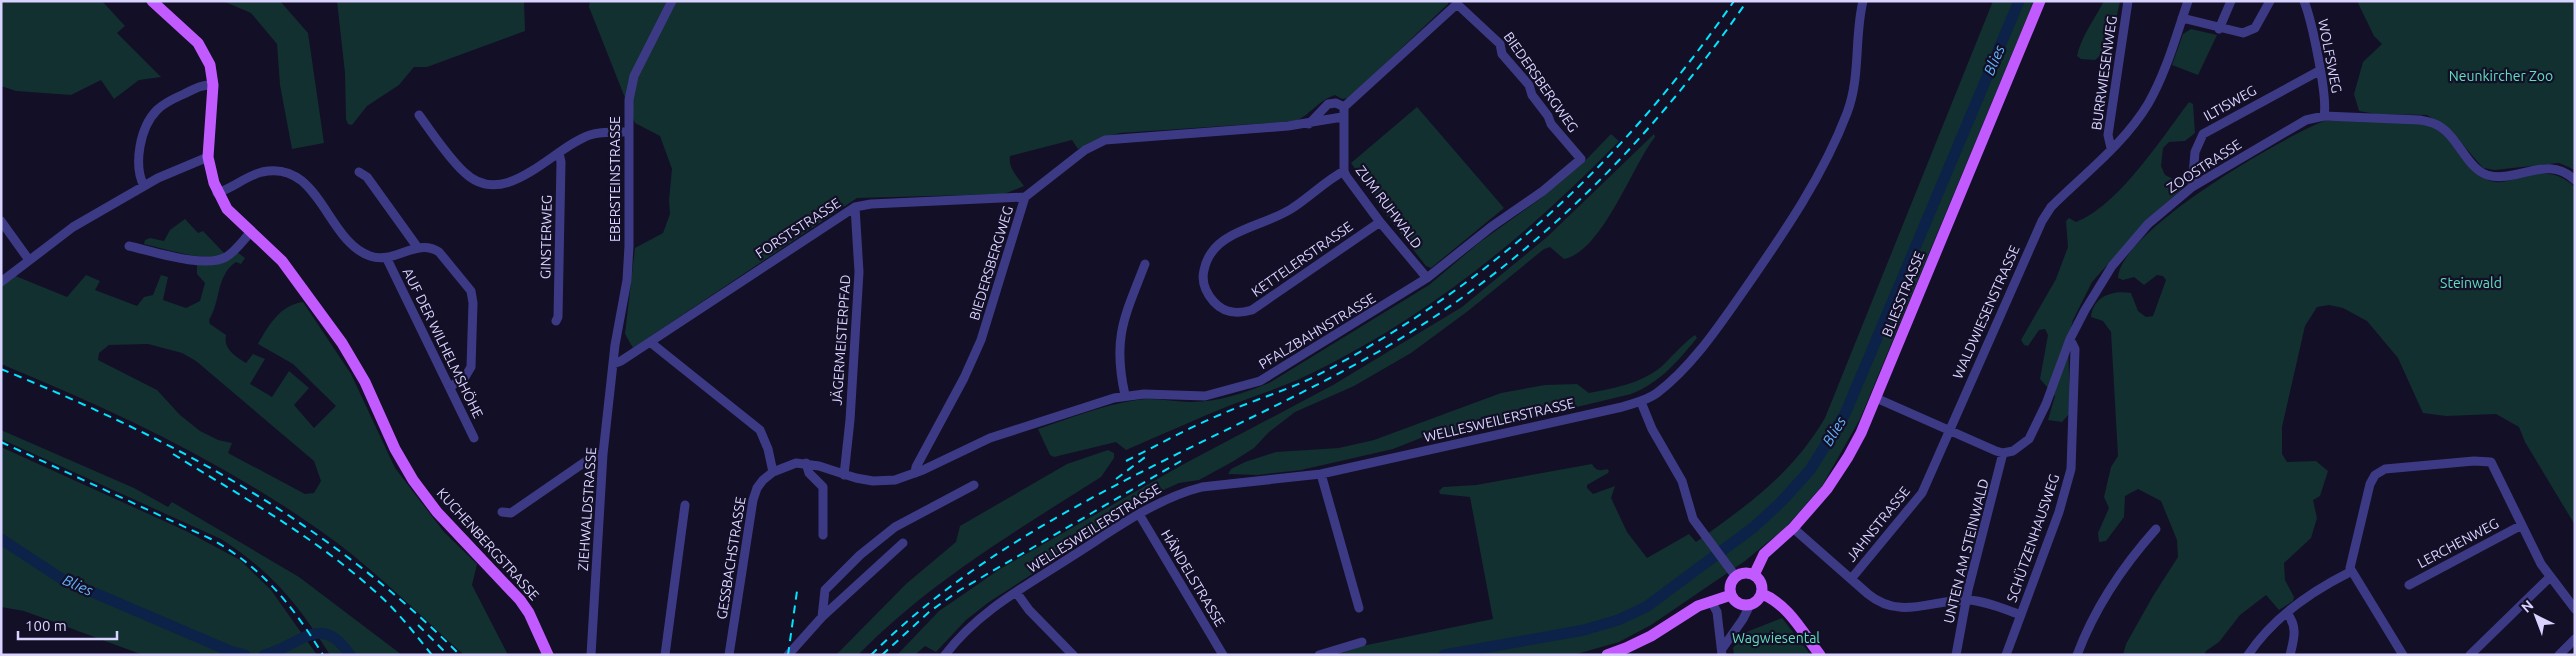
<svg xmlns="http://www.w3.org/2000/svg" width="2576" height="656" font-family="Ubuntu,sans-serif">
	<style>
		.green { fill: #12302f; fill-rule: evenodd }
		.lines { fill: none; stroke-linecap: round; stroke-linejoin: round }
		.river { stroke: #0c2248; stroke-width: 11 }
		.minor { stroke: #3d3a85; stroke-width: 9 }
		.major { stroke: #c25bff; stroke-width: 11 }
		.rail { stroke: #00e5ff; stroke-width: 2; stroke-dasharray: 8 6; stroke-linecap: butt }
		.labels { text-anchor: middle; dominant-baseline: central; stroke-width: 4.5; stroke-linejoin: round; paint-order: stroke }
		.street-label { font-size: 14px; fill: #d9d4ff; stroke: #130f26 }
		.park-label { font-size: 14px; fill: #5fe0c0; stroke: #130f26 }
		.water-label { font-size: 15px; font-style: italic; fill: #62b6ff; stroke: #130f26 }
	</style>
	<rect width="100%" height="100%" fill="#130f26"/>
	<!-- green -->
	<path class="green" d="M1,1h101l23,25 -8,7 44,44 -22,3 -25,19 -13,-19 -30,15 -55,-4 -15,-5z
		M223,1h57l28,32 16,110 -32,6 -12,-64 -3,-41 -26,-31z
		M337,1h187l1,30 -98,36h-13l-15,18 -32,21 -15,19 -4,-1 -2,-5 -1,-46z
		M590,1h858v3l-99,94 -7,1 -7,-4c-16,5 -24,19 -39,26l-176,12 -21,5 -21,11 -6,-9 -62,16c-2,13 8,21 14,30l-20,8 -147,4 -224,150 -8,-14 10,-86 28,-15 7,-19 -1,-14 3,-31 -12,-33 -25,-13 -46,-116z
		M1993,1h41l-174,418 -38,67 -36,41 -41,34 -94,64 -32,17 -46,13h-236l25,-9 131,-27 -23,-122 -30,-3 -1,-3 4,-4 33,-2 116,-21c4,7 8,7 15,5l2,2 -1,2 -21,12v3l6,6 22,-8 -4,12 16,34 20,26 42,-24 7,8c53,-38 95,-67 129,-124z
		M2104,1h16l-10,46 -15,13 -14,-1 -4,-3c3,-17 18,-38 27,-55z
		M2357,1h218v169l-16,-7 -64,7 -12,-2 -32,-37 -24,-16 -51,-1 -17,-3 -5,-17 9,-32 19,-18 -8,-8z
		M2191,29l26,6 -19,40 -26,-10 11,-31z
		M2189,102l4,2 2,29 -10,8 -16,1 -6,6 -2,18 4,9 18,9v4l-35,31 -56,63 -19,38 -5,19 2,74 -8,9 -14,-2 7,-24 -15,-17 8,-44 -3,-6 -6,1 -11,16 -4,-1 -3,-5 35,-61 12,-32 -2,-26 3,-3 7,4c42,-16 86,-84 113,-120z
		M1417,107l87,101 -73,60 -5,-2 -49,-63 -2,-7 -24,-33z
		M2324,121c22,0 94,-2 110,7 25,13 32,51 62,54 4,1 10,-1 15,-2 27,-6 42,-13 64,7v338l-50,-83 -6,-15 -23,-13 -50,2 -23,-3 -25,-55 -31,-37 -24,-13 -14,-3 -12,2 -12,19 -23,101v27l5,8 29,-1 12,10 -8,25 -7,4 4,18 -6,20 -27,25 1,17 9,17 -1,4 -14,9 -13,-15 -26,20 -21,27 -13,9 -2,4h-81l3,-11 27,-48 25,-39 -1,-17 -16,-39 -23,-12 -13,7 -1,21 -18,24 -7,1 -1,-9 11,-25 -5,-11 7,-30 7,-11 -7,-124 -8,-11 -12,-4c2,-21 22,-27 40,-24l7,18 8,6 7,-1 13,-36 -3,-4 -6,-1 -13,10 -10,-8 -11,3 -5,-2c2,-47 163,-140 206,-157z
		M1611,134l8,7c-92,95 -191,176 -311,234 -25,12 -51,20 -77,30 -35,14 -70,30 -105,45l-10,-8 -62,15 -4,-2 -12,-26c33,-11 65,-24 99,-29 18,-3 36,2 54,2 27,0 53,-9 78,-19l160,-98 51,-43 60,-43 42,-35z
		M1654,134l1,3c-23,29 -53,115 -91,122l-14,-12 -6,2 -76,62 -57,42 -57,33 -59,26 -26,20 -15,16 -22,14 -33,18 -20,3 -20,9 -170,110 -23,18 -30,32 -11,-6 -10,9h-18l42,-44 61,-42 182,-104 151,-80 129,-78 85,-70z
		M185,219l13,14 5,-2 21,22c-14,11 -62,-5 -80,-9l1,-4 5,-2 14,3 6,-11z
		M237,252l8,6 -4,6 -5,-2c-20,13 -15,39 -27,58l1,4 16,11c-3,14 9,21 20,28l7,-9 12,5 -15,25 22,13 17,-26 20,17 -15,17 20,23 22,-22 -43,-42 -35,-20c10,-18 22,-39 45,-42l48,72 44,94 49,64 33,32 -5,21 36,70h-44c-42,-38 -83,-79 -128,-113 -102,-75 -218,-130 -335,-178v-79l12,-10 54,22 19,-22 14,6 -5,9 42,16 7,-9 9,-2 8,-20 7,2 -5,23 23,8 14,-7 5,-18 -8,-9v-10zM148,344l34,9 14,8 118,100 7,20 -7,12 -9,1 -77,-41 4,-10 -14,-3 -18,-9 -20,-16 -23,-25 -59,-30 1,-7 10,-8z
		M1695,335l2,3c-20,24 -36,44 -66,56l-175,42 -10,1 -10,-5 -43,17 -92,21 -43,5 -30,-1 3,-5 14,-7 31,-10 63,-4 35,-8 127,-47 44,-8 32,-1 12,9c25,-5 51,-9 72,-26 11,-10 21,-23 34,-32z
		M1,430l133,58 34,19 4,-5 127,75 103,78h-72c-32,-51 -58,-83 -109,-116l-220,-100z
		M1,447l185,84 54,29 31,30 46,65h-174l-119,-44 -23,-4z
		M1108,450l6,3v5l-13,19c-85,54 -172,105 -243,178h-22l70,-71 50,-42 4,-16 107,-62z
		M1782,618l29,37h-77l-1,-7 11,-15z"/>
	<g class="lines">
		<!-- river -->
		<path class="river" d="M1,539l61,40 168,72 15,4
			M264,655c37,-9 56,-44 86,0
			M1444,655l140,-25 34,-10 28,-13 108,-80 27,-25 29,-32 35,-56 174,-413"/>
		<!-- minor -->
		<path class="minor" d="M2304,1c8,20 24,96 20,115
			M2182,18l61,15 12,-5 15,-27
			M2219,29l12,-28
			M419,115c14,19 28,41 45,57 41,40 89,-25 126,-37 12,-4 25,-3 38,-3
			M1309,124l19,-20 8,-1 8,4
			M2111,148l-3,-13 20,-134
			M1344,171c-19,10 -35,27 -53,38 -30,19 -79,21 -87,61 -3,12 2,23 10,32 11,12 24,12 38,8l128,-88
			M359,172l8,5 51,71
			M144,186c-11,-21 -4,-59 13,-76 8,-8 18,-12 27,-16 10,-5 18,-10 29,-9
			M2192,187l3,-35 8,-18 116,-63
			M217,193c16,-5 29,-17 45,-21 58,-13 64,69 108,84 25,9 46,-19 69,-4l32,39 2,12 -2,64 -6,10 -15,10
			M1,221l28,39
			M129,246c23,5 75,23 97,11 10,-6 17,-17 25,-25
			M387,259l87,179
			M1,282l72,-55 85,-49 50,-21
			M556,321l2,-4 3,-155 -2,-9
			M650,342l110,88 8,19 5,23
			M613,364l8,-3 234,-154 16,-3 154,-7
			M1125,395c-13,-58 0,-79 20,-131
			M1876,398l120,53 7,2 10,-2 16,-12 17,-35 24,-65 15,-29 27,-44 36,-42 44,-37 114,-67 18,-4 96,4c5,1 11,2 15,4 22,9 31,44 52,51 30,9 60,-22 88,5
			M1641,402l11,27 30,52 11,38 43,58
			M806,463l3,10 14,14v48
			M915,473l1,-6 48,-89 17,-38 44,-143 60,-47 20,-10 183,-14 54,-9
			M1321,474l38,134
			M844,475l6,-55 9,-148 -4,-65
			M502,512l9,1 84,-58 8,-1
			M1139,514l84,141
			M1793,528l75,66c33,27 64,5 100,6 18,1 36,9 53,15
			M1851,579l71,-86 120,-272 9,-14c32,-32 73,-63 97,-103 18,-31 28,-68 40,-103
			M2409,585l111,-59
			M1016,592l13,18 44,45
			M1711,601l6,11 5,43
			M2287,613c11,14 7,26 3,42
			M822,617l3,-27 35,-35 35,-28 79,-42
			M1722,649l21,-30 7,-14
			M591,655l12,-201 12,-109 12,-65 2,-34v-146l5,-24 38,-75
			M665,655l20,-150
			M729,655l24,-155 4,-12 6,-8 10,-8 23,-9 23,3 37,12 17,3 22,-1 28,-10 67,-32 124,-40 30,-4 61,2 55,-15 167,-103 64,-51 52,-36 38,-32 -30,-35 -3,-8 -16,-21 -3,-10 -27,-31 -2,-10 -43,-40 -113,103v64l2,5 34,46 47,56
			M788,655l34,-38 81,-74
			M945,655c34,-45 83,-70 129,-100 41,-26 81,-56 128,-68l119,-13 301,-67c12,-4 24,-6 35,-14 36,-27 64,-70 90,-107 38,-55 76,-110 100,-173 14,-37 7,-75 16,-112
			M1319,655l43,-13
			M1956,655l12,-65 35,-137
			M2006,655l53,-143 12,-43 4,-120 -5,-10
			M2077,655c18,-48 45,-88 79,-126
			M2248,655c24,-36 64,-64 102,-83
			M2403,655l-53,-87 20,-84 5,-9 10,-6 89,-8 17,1 50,102 34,45
			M2470,655l79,-77
			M2559,655l16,-16"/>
		<!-- major -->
		<path class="major" d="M152,1l46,42 12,22 3,20 -5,72 6,26 13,26 55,52 60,82 23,39 30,67 18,31 24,32 83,88 9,13 19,42
			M1730 589a16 16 0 1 1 32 0a16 16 0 1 1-32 0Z
			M1754,575l10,-21 29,-26 34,-39 21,-32 13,-24 179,-432
			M1762,594c26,10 41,39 58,61
			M1607,655l19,-7 25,-12 47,-30 33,-11"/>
		<!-- rail -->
		<path class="rail" d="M1,369c175,72 324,151 459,286
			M1,442l210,97c51,28 82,67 112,116
			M173,454c71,44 144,84 206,141 20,18 36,39 53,60
			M1126,461c32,-16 64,-34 98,-48 30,-13 61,-22 90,-36 175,-91 308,-214 420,-376
			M1116,479l32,-24
			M418,625l30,30
			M788,655l9,-64
			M871,655c137,-137 322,-202 489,-293 157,-86 286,-213 387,-361
			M882,655l47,-43 31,-22 221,-129"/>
	</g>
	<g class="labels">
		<!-- street labels -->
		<g class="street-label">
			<text transform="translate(2330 56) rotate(79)">WOLFSWEG</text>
			<text transform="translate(2104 73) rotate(-82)">BURRWIESENWEG</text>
			<text transform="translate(1541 82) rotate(55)">BIEDERSBERGWEG</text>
			<text transform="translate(2230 103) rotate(-29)">ILTISWEG</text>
			<text transform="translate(2204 166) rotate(-33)">ZOOSTRASSE</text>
			<text transform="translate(615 179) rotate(-90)">EBERSTEINSTRASSE</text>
			<text transform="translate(1389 207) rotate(53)">ZUM RUHWALD</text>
			<text transform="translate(798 228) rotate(-33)">FORSTSTRASSE</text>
			<text transform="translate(546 237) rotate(-89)">GINSTERWEG</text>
			<text transform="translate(1302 259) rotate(-35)">KETTELERSTRASSE</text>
			<text transform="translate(991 263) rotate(-73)">BIEDERSBERGWEG</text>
			<text transform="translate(1903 294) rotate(-68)">BLIESSTRASSE</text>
			<text transform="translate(1986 312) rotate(-66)">WALDWIESENSTRASSE</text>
			<text transform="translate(1317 331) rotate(-31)">PFALZBAHNSTRASSE</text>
			<text transform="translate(841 340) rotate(-86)">JÄGERMEISTERPFAD</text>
			<text transform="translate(443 343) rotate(64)">AUF DER WILHELMSHÖHE</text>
			<text transform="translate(1499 420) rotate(-13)">WELLESWEILERSTRASSE</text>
			<text transform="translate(587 509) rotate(-86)">ZIEHWALDSTRASSE</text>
			<text transform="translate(1878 524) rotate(-51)">JAHNSTRASSE</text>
			<text transform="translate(1094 528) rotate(-32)">WELLESWEILERSTRASSE</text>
			<text transform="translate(2033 538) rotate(-71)">SCHÜTZENHAUSWEG</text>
			<text transform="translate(2458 543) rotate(-28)">LERCHENWEG</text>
			<text transform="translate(488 544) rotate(48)">KUCHENBERGSTRASSE</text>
			<text transform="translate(1966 551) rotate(-76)">UNTEN AM STEINWALD</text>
			<text transform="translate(731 558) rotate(-81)">GESSBACHSTRASSE</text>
			<text transform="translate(1193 578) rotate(59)">HÄNDELSTRASSE</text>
		</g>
		<!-- park labels -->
		<g class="park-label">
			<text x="2501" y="76">Neunkircher Zoo</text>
			<text x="2471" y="283">Steinwald</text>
			<text x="1776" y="638">Wagwiesental</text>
		</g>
		<!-- water labels -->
		<g class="water-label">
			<text transform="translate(1994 60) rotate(-67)">Blies</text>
			<text transform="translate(1834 431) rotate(-59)">Blies</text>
			<text transform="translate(78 585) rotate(24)">Blies</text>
		</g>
	</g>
	<!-- border -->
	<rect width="2576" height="656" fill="none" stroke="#d9d4ff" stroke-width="5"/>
	<!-- north arrow -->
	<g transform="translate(2536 616) rotate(318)" stroke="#130f26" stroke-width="4" paint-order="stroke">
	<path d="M0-4L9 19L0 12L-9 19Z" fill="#d9d4ff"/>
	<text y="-8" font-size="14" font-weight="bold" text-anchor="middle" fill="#d9d4ff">N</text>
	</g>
	<!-- scale -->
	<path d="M18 631v8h99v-8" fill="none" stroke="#d9d4ff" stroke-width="2.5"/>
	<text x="25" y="631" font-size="15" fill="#d9d4ff" stroke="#130f26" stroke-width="4" paint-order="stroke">100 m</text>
</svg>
